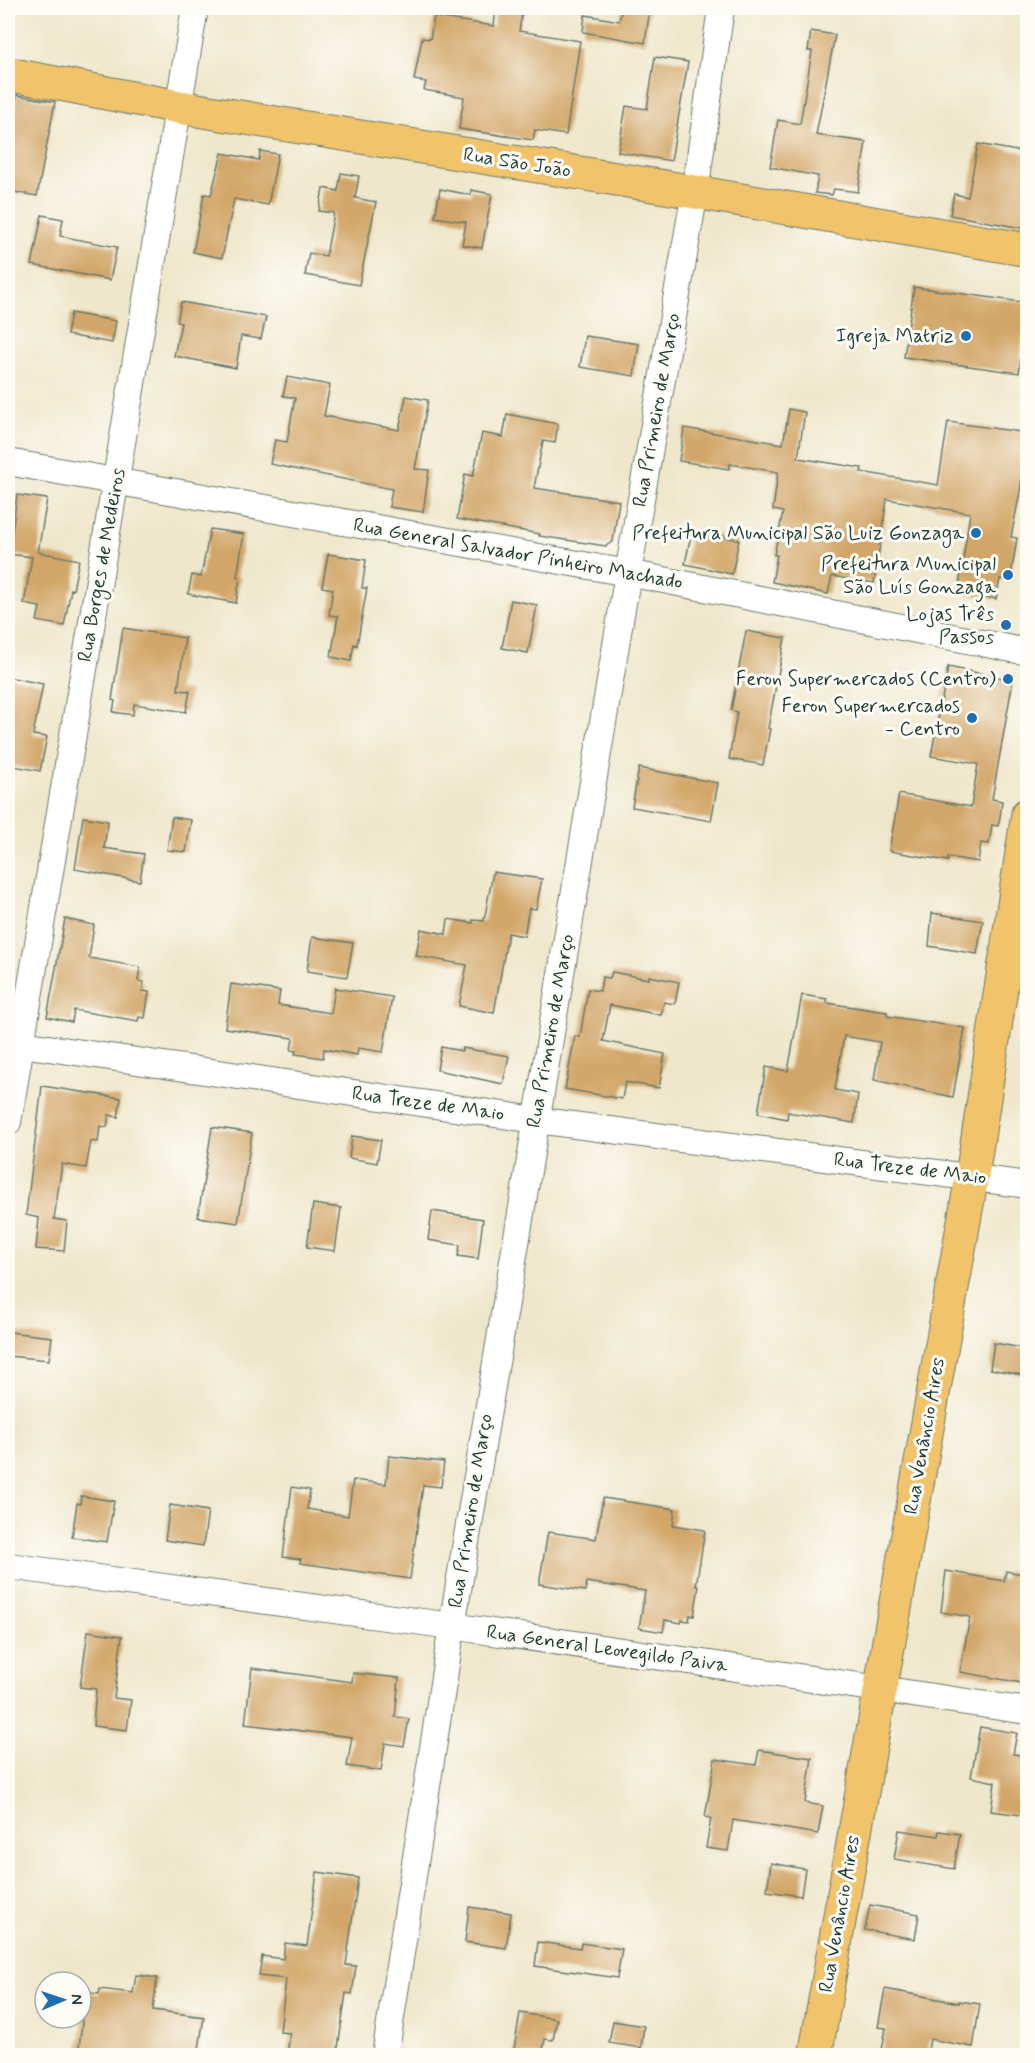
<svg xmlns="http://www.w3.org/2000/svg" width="1035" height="2063" font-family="Mynerve,sans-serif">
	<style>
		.building { fill: #d2a668 }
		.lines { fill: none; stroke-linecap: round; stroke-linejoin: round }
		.minor-casing { stroke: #687869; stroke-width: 28 }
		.major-casing { stroke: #687869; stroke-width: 35 }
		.minor { stroke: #fff; stroke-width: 26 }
		.major { stroke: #f1c36a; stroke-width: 33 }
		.poi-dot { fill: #1f6fb2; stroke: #fdfcf7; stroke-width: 2 }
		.labels { text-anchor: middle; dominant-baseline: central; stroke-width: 6; stroke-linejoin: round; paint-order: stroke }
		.street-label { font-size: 20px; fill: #1f3d34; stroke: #fdfcf7 }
		.poi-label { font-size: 20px; fill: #1f3d34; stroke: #fdfcf7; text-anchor: end }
	</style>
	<rect width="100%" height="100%" fill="#fdfcf7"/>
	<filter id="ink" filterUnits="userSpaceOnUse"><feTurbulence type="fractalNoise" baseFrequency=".0167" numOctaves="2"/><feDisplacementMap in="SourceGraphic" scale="12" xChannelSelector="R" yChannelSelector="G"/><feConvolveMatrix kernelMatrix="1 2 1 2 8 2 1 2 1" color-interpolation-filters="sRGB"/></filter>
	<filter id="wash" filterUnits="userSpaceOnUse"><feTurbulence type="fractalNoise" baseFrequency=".008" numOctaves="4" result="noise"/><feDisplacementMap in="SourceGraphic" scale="24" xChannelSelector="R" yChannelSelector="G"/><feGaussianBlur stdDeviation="1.35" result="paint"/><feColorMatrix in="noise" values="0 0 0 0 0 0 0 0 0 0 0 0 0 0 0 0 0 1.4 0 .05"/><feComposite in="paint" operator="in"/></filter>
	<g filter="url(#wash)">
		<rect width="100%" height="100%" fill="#efe7cb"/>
		<g id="blocks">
			<!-- building -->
			<path class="building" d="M496,8h27l-4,23 61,10 -14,94 -31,-5 -2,10 -74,-11 5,-32 -40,-7 2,-8 -12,-2 8,-42 8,1 4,-22 60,9z
				M622,8h28l-5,35 -62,-11 2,-17 34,6z
				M811,31l24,4 -19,100 50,7 -8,50 -24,-3 -2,6 -17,-2 3,-17 -48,-9 8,-47 22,4 12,-73h-4z
				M655,57l33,5 -17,99 -53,-9 8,-46 21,3z
				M17,95l38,7 -18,94 -29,-5v-79l6,1z
				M978,144l50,9v76l-78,-14 4,-21 14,3z
				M260,151l18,3 -10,51 -34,-6 -12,59 -29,-6 11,-58 7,1 11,-42 37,7z
				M341,173l18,3 -4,22 21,4 -17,83 -54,-10 4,-22 17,3 8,-43 -15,-2 4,-23 15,3z
				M440,189l31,6v-5l21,4 -10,54 -20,-3 4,-23 -31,-5z
				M42,215l21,4 -3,17 57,11 -7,33 -78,-15z
				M914,287l114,16 -9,70 -115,-16z
				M181,302l85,15 -5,22 -20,-3 -5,32 -62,-12 7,-33 -4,-1z
				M71,313l45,8 -4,22 -45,-8z
				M585,336l54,8 -5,32 -54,-9z
				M287,377l43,8 -6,31 75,14 7,-34 22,4 -13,69 14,1 -6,42 -34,-5 3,-18 -122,-25 5,-24 12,2 8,-44 -12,-2z
				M789,409l16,3 -7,46 64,10 -1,4 77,13 10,-63 80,11 -8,59 -9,45 6,1 -7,43 -10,-2 -4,20 -38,-6 12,-80 -83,-14 -13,84 -42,-7 -4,18 -56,-12 5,-27h-3l9,-43 -10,-2 5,-38 -48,-8 -1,5 -50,-8 5,-33 99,16z
				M507,414l51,10 -3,19 -12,-2 -9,47 85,13 -6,40 -7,5 -67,-10 1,-2 -83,-15 8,-45 8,2 9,-43 21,4z
				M17,495l30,4 -9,53 41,8 -6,30 -2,-1 -7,37 -27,-5 3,-14 -16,-3 8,-47 -23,-3z
				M210,529l34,5 -7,43h3l-4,26 -48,-9 4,-19 9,2z
				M692,530l47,10 -7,34 -47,-10z
				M328,554l38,6 -4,28h5l-10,57 -3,-1 -3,17 -20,-4 7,-41 -9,-1 4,-26 -11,-2z
				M511,600l26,5 -9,48 -26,-5z
				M123,628l62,10 -7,52 12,1 -4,21 -52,-8 -1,11 -20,-3 2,-11 -3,-1z
				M746,631l39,7 -17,90 2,1 -7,36 -34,-6 8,-47 -6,-2z
				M948,667l65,13 -21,119 10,2 -2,16 -2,9 -6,-1 -3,19 -8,-1 -3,19 -30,-5v4l-59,-10 10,-57 72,13 7,-43 -47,-8z
				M8,677l35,7 -10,51 14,2 -7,34 -32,-6z
				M639,768l79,15 -7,38 -79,-14z
				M83,817l25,4 -4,27 40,6 -4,27 -65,-12z
				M172,817l19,3 -5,32 -19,-2z
				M493,872l49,7 -6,30 -7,-1 -5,28 -16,-3 -14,80 -35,-7 8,-41 -51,-9 5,-27 25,5 2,-15 25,4v-3l11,1z
				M932,913l51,8 -6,33 -48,-8z
				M65,919l29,6 -5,33 51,9 -2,14 6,1 -2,9 7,1 -4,26 -6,-1 -1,4 -64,-11 -2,12 -25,-5z
				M312,937l41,6 -6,34 -40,-6z
				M612,972l37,7v-3l30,6 -4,22 -11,-2 -3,13 -51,-10 -7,36 62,13 -6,34 -34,-6 -3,17 -57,-10 10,-53 5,1 8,-48 12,2 2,-14 8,1z
				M231,984l49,7 -2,14 53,8 4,-25 57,9 -9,55 -25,-4 -1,7 -33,-6 -1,9 -28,-4 1,-3 -5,-1 2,-12 -68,-10z
				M802,995l25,4v4l60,9v4l78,12 -12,69 -79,-17 6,-38 -36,-6 -9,54 23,4 -4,29 -66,-11 -1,7 -29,-6 8,-46 22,4z
				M441,1047l21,4v-3l47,8 -6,28 -66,-14z
				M42,1086l79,12 -3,19 -9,-2 -2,12 -7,-1 -2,16 -7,-1 -5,27 -24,-4 -8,55 13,2 -3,30 -28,-2 3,-31 -13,-3z
				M212,1127l40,6 -14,90 -40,-6z
				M352,1136l29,4 -4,23 -28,-5z
				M313,1204l28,4 -6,43 -28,-4z
				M432,1211l51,8 -5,40 -20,-3 2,-11 -32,-5z
				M8,1332l44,5 -3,23 -41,-4z
				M994,1343l34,6v27l-38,-7z
				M389,1456l55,6 -3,25 -18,-2 -13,94 -110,-16 1,-4 -18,-2 9,-70 18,3 -3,19 41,7 5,-36 33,4z
				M81,1496l33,5 -7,41 -35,-5 5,-34 3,1z
				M603,1498l72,11 -2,16 32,5 -9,56h3l-5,30 -4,-1 -1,6 -7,-1 -1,3 -16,-3 -2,12 -24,-4 6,-37 -58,-9 -2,9 -46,-7 9,-52 48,7z
				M170,1505l38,6 -5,35 -38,-6z
				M946,1571l58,10 2,-10 22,4v109l-68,-12 10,-55 -29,-5z
				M88,1631l34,5 -8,62 17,2 -4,30 -34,-4 3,-37 -16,-2z
				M252,1668l100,14 1,-9 46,5 -4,39 14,2 -5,27 -19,-3 -4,28 -34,-5 5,-29 -107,-13z
				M980,1727l37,6 -4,21 15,2v60l-37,-5 4,-29 -24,-5z
				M759,1750l53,8 -7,45 18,3 -5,28 -85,-14 -5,31 -22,-3 5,-30 -6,-1 10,-58 41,6z
				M899,1830l39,6 1,-5 21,3 -6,35 -60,-10z
				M771,1863l34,6 -4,27 -34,-5z
				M317,1872l41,6 -12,87 10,1 -4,28 -6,-1 -9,62h-50l3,-22 -10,-1 6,-53 -27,-3 3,-20 21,3 2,-16 22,3z
				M870,1905l49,9 -4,25 -50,-9z
				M469,1907l42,6 -5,35 -41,-6z
				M538,1942l42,6 1,-5 41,6 -5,29 -82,-12z
				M136,1975l21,3 -4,32 51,7 -6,38h-120l4,-31 -1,-32 18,2 1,-5 33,4z
				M885,1989l74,14v-2l21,3 -7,43 -43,-8 -3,16h-46l5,-27 -8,-1z
				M520,2013l37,6 -4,21 -8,-1 -3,16h-29z
				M613,2021l31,5 -3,22 -32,-5z"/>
		</g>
	</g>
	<g filter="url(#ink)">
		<use href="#blocks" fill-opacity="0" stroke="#687869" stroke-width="1.5"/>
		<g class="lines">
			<!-- minor casing -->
			<g class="minor-casing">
				<path id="minor" d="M8,462l620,111 400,79
					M8,1042l528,78 492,65
					M8,1122l187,-1114
					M8,1566l444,60 576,85
					M385,2056l67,-430 176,-1053 67,-381 26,-184"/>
			</g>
			<!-- major casing -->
			<g class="major-casing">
				<path id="major" d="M8,74l171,33 516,85 333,58
					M815,2056l157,-880 56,-362"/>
			</g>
			<!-- minor -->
			<use href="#minor" class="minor"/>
			<!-- major -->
			<use href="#major" class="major"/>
		</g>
	</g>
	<!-- markers -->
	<g class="poi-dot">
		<circle cx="966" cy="336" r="6"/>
		<circle cx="976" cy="533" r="6"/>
		<circle cx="1008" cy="575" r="6"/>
		<circle cx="1006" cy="625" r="6"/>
		<circle cx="1008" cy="679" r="6"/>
		<circle cx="972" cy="718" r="6"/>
	</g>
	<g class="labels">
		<!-- street labels -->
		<g class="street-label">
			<text transform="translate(517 163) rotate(9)">Rua São João</text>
			<text transform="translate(657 410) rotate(-80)">Rua Primeiro de Março</text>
			<text transform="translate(518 554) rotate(10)">Rua General Salvador Pinheiro Machado</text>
			<text transform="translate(102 565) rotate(-80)">Rua Borges de Medeiros</text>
			<text transform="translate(551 1031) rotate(-80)">Rua Primeiro de Março</text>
			<text transform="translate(428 1104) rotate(8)">Rua Treze de Maio</text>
			<text transform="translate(910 1169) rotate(7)">Rua Treze de Maio</text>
			<text transform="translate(925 1436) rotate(-80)">Rua Venâncio Aires</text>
			<text transform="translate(471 1511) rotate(-81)">Rua Primeiro de Março</text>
			<text transform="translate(607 1649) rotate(8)">Rua General Leovegildo Paiva</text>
			<text transform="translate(840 1914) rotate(-80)">Rua Venâncio Aires</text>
		</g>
		<!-- poi labels -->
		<g class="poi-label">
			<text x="954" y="336">Igreja Matriz</text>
			<text x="964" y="533">Prefeitura Municipal São Luiz Gonzaga</text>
			<text x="996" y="564">Prefeitura Municipal<tspan x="996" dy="23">São Luís Gonzaga</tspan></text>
			<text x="994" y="614">Lojas Três<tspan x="994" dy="23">Passos</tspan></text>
			<text x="996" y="679">Feron Supermercados (Centro)</text>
			<text x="960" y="706">Feron Supermercados<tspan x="960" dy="23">- Centro</tspan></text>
		</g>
	</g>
	<!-- margin -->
	<rect width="1035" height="2063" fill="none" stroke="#fdfcf7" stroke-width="30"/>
	<!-- north arrow -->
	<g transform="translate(63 2000) rotate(88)"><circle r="28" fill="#fdfcf7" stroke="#a4b0a9" stroke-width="1.5"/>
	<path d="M0-4.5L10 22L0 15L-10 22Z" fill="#1f6fb2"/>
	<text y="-9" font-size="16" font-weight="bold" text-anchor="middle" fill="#1f3d34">N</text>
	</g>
</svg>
